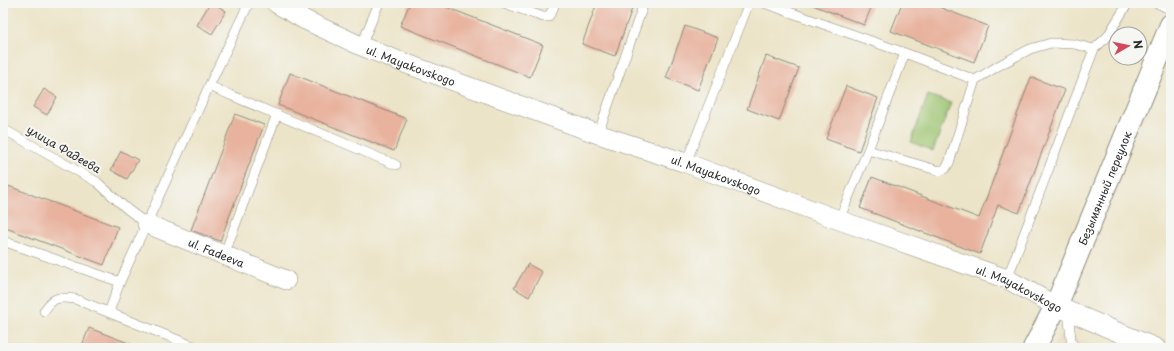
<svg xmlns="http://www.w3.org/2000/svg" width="1174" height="351" font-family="'Playpen Sans',sans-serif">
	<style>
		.built { fill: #ebd8ba }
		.green { fill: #9cc36e; stroke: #64774c }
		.building { fill: #e8b29e }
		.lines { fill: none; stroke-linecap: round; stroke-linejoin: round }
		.lane-casing { stroke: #8c887a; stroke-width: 10 }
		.street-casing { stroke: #8c887a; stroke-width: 20 }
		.secondary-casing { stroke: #8c887a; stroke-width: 24 }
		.lane { stroke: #fff; stroke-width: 9 }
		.street { stroke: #fff; stroke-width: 19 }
		.secondary { stroke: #fff; stroke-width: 22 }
		.labels { text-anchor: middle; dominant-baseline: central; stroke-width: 4; stroke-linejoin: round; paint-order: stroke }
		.street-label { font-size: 11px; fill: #2b2b2b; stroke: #f6f6f2 }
	</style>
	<rect width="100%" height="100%" fill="#f6f6f2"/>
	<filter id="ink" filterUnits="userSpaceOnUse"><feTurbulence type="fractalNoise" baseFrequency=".025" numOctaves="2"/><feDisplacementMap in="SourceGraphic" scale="8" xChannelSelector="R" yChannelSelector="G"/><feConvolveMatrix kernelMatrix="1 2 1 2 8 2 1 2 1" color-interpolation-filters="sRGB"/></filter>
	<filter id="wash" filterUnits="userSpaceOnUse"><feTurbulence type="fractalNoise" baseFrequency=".012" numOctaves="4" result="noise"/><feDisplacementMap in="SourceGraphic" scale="16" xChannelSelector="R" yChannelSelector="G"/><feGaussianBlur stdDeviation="0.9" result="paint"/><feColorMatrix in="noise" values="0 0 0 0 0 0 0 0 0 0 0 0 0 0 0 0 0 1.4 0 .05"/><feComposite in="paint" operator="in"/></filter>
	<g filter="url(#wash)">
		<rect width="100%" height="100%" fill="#ece4c8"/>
		<!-- built -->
		<path class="built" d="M1059,333l42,15h-49z"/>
		<!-- green -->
		<path class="green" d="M928,95l23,8 -18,48 -22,-9z"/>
		<g id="blocks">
			<!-- building -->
			<path class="building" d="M210,3h3l13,8 -14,23 -15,-9z
				M410,3h26l107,42 -13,32 -130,-51z
				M597,3h37l-19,53 -33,-12z
				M810,3h63l-9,22 -54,-21z
				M902,3h26l60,23 -14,36 -83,-31z
				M685,26l33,12 -20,52 -32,-12z
				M766,56l33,12 -20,53 -32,-12z
				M290,73l117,46 -13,32 -116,-46z
				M1031,77l34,13 -46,123 -21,-8 -18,49 -120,-46 12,-31 107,41z
				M846,86l32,12 -19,53 -33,-12z
				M44,89l13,8 -10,18 -14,-8z
				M235,114l29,11 -44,116 -29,-11z
				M121,151l17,9 -11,19 -16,-9z
				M3,184l115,43 -14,38 -101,-38z
				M528,264l14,8 -13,25 -15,-9z
				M89,328l50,19 -1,1h-57z"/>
		</g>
	</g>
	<g filter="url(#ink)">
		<use href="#blocks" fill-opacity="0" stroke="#8c887a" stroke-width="1"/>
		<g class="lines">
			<!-- lane casing -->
			<g class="lane-casing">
				<path id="lane" d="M504,3l39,14h5l4,-6 3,-8
					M764,3l141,50 70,27
					M1157,3l14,7
					M361,46l18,-43
					M209,86l187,79
					M3,129l94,53 30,27 20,15
					M598,134l46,-131
					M868,150l72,21 5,-2 4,-6 26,-83 23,-14 32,-17 21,-6 23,1 20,5
					M686,163l63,-160
					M839,220l29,-70 37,-97
					M3,241l117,41
					M224,255l53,-141
					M1007,279l87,-230 13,-12 21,-34
					M44,311c10,-15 14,-14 31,-12l123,49
					M1068,311l4,37
					M109,312l11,-30 89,-196 40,-83"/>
			</g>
			<!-- street casing -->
			<g class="street-casing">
				<g id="street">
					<path id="s1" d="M276,3l29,17 56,26 38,15 199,73 88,29 153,57 168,59 49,27 100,42"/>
					<path id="s2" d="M147,224l139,56"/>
				</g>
			</g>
			<!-- secondary casing -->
			<g class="secondary-casing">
				<g id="secondary">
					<path id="s3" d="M1034,348l22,-42 115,-281"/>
				</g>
			</g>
			<!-- lane -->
			<use href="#lane" class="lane"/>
			<!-- street -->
			<use href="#street" class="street"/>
			<!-- secondary -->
			<use href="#secondary" class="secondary"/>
		</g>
	</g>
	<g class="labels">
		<!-- street labels -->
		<g class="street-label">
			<text stroke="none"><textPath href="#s1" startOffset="149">ul. Mayakovskogo</textPath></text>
			<text transform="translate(64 149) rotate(30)">улица Фадеева</text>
			<text stroke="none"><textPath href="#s1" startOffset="473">ul. Mayakovskogo</textPath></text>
			<text stroke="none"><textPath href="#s3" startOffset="175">Безымянный переулок</textPath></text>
			<text stroke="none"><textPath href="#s2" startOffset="75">ul. Fadeeva</textPath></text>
			<text stroke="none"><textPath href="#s1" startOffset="797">ul. Mayakovskogo</textPath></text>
		</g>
	</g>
	<!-- margin -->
	<rect width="1174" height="351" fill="none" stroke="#f6f6f2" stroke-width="16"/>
	<!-- north arrow -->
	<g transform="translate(1128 46) rotate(81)"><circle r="19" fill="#f6f6f2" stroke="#a5a5a2"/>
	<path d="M0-3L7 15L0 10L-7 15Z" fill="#d1495b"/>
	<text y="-6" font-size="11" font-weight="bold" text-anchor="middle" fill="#2b2b2b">N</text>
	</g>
</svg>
